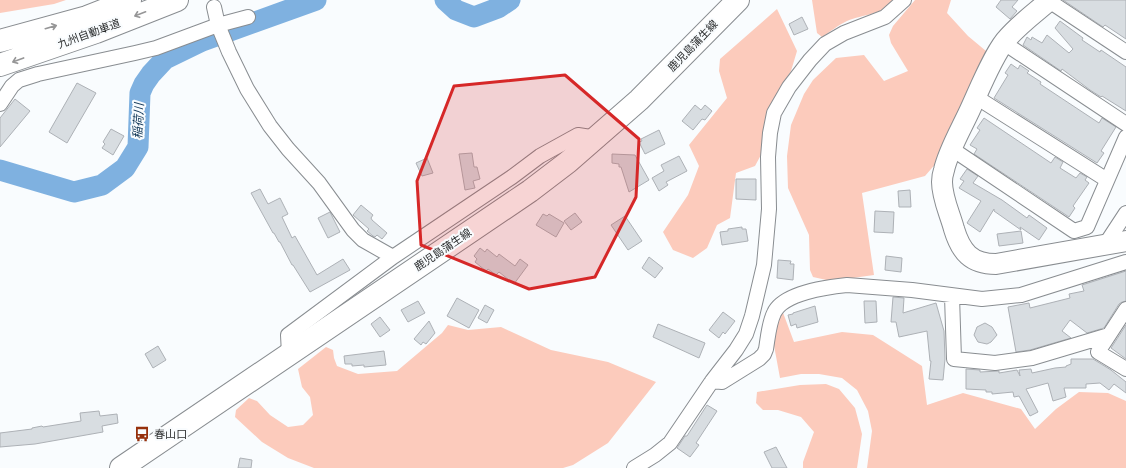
<svg xmlns="http://www.w3.org/2000/svg" width="1126" height="468" font-family="'Source Sans 3','Noto Sans JP',sans-serif">
	<style>
		.green { fill: #fccbbc }
		.lines { fill: none; stroke-linecap: round; stroke-linejoin: round }
		.river { stroke: #7fb1e0; stroke-width: 21 }
		.building { fill: #d8dde1; stroke: #adb1b6 }
		.street-casing { stroke: #898d91; stroke-width: 16 }
		.secondary-casing { stroke: #898d91; stroke-width: 22 }
		.primary-casing { stroke: #898d91; stroke-width: 24 }
		.highway-casing { stroke: #898d91; stroke-width: 24 }
		.street { stroke: #fff; stroke-width: 14 }
		.secondary { stroke: #fff; stroke-width: 20 }
		.primary { stroke: #fff; stroke-width: 22 }
		.highway { stroke: #fff; stroke-width: 22 }
		.oneway { stroke: #969697 }
		.marked { fill: #d62828; fill-opacity: 0.2; stroke: #d62828; stroke-width: 3; stroke-linejoin: round }
		.labels { text-anchor: middle; dominant-baseline: central; stroke-width: 4; stroke-linejoin: round; paint-order: stroke }
		.street-label { font-size: 11px; fill: #2c2e2f; stroke: #f9fcfe }
		.poi-label { font-size: 11px; fill: #2c2e2f; stroke: #f9fcfe; text-anchor: start }
		.water-label { font-size: 12px; font-style: italic; fill: #123757; stroke: #f9fcfe }
	</style>
	<rect width="100%" height="100%" fill="#f9fcfe"/>
	<!-- green -->
	<path class="green" d="M0,0h66l-12,4 -54,9z
		M812,0h83c-12,15 -32,14 -48,21 -9,4 -17,11 -25,16l-5,-4z
		M915,0h36l-4,13 21,23 18,15 -1,10 -47,100 -13,15 -63,17 12,82 -43,6 -18,-4 -3,-7 -1,-35 -21,-47 -1,-32 4,-31 13,-31 9,-14 23,-22 28,-3 20,26 24,-10 -17,-28 -2,-8 4,-9z
		M777,9l20,42 -6,20 -17,27 -9,24 -3,31 -7,13 -19,7 -6,45 -13,7 -10,23 -14,10 -20,-8 -10,-18 25,-37 11,-29 -10,-21 38,-47 -8,-27 1,-12z
		M782,310l12,32 48,-10 31,3 49,31 5,39 36,-12 58,16 14,20 21,-20 23,-17 29,1 18,8v67h-259l5,-37 -4,-20 -11,-21 -15,-12 -23,-4h-18l-21,4 -7,-38 7,-29z
		M448,325l20,5 33,-3 50,23 57,12 48,20 -48,61 -35,22 -10,3h-249l-26,-10 -26,-16 -27,-25 1,-7 13,-12 8,3 13,14 18,12 15,-2 10,-10 -3,-18 -8,-10 -4,-18 28,-22 7,3 1,8 3,8 21,8 39,-3 45,-38z
		M826,384l13,5 16,19 7,26 -5,34h-54v-6l11,-30 -13,-15 -23,-7h-15l-7,-7 1,-11 43,-7z"/>
	<g class="lines">
		<!-- river -->
		<path class="river" d="M445,0l11,10 18,7 24,-9 12,-8
			M0,170l74,22 28,-7 23,-17 13,-21 2,-54 4,-9 7,-10 14,-15 37,-18 114,-41"/>
	</g>
	<!-- building -->
	<path class="building" d="M1001,0h17l-6,7 5,4 -7,8 -14,-12z
		M1063,0h63v39l-21,-14 -2,2z
		M802,17l6,12 -14,6 -5,-11z
		M1060,21l23,17 -1,2 18,12 1,-2 25,17v44l-24,-15 -1,1 -11,-7 -28,-21 -1,2 -38,-26 4,-8 4,3 1,-3 10,6 5,-8 22,18 4,-4 -18,-21z
		M1011,64l7,5 2,-4 9,6 -2,2 14,9 -1,2 59,39 3,-5 14,9 -15,24 3,2 -7,10 -103,-65 14,-23 -3,-2z
		M77,83l19,10 -29,50 -18,-11z
		M15,99l15,12 -30,36v-29z
		M695,105l6,5 4,-5 7,6 -7,9 -3,-1 -9,11 -11,-9z
		M984,118l67,45 4,-6 8,5 -3,6 16,10 4,-5 7,4 -2,3 4,3 -16,23 2,2 -6,9 -95,-63 3,-5 -7,-4 10,-15 -3,-2z
		M111,129l13,7 -11,19 -11,-7 3,-4 -2,-2z
		M659,130l6,14 -20,10 -6,-12 3,-1 -1,-2z
		M472,153l2,14h3l3,12 -7,2 2,7 -10,2 -6,-36z
		M612,154l23,1 14,25 -20,12 -8,-25h-2v-3l-7,-1z
		M679,156l8,15 -21,11 2,3 -9,6 -7,-13 12,-7 -3,-6z
		M427,158l6,15 -11,3 -6,-13z
		M967,169l11,7 -5,7 29,17 25,18 2,-3 18,13 -8,12 -19,-13 1,3 -27,-19v-2l-14,23 -13,-9 14,-22 -22,-13 5,-7 -4,-2z
		M736,179h20v21l-20,-1z
		M260,189l8,15 12,-6 8,16 -6,3 10,21 3,-2 22,39 26,-16 7,11 -40,22 -17,-27h-1l-12,-23h-1l-5,-9h-1l-22,-40z
		M910,190l1,17h-12l-1,-16z
		M361,205l12,10 -2,3 1,2 15,13 -5,6 -5,-4 -2,2 -2,-1 -6,-5 2,-2 -16,-14z
		M875,211l19,1 -1,21 -19,-1z
		M330,212l10,20 -12,6 -10,-20z
		M575,213l7,9 -11,8 -7,-9z
		M543,214l4,2 2,-2 15,9 -8,14 -20,-12z
		M625,216l17,25 -14,9 -17,-25z
		M742,227v2h4l2,12 -26,4 -2,-13 8,-1v-2z
		M1021,231l2,12 -24,3 -2,-12z
		M480,248l5,4 2,-3 10,8 2,-3 16,12 5,-7 8,6 -14,19 -15,-12 -3,3 -8,-6 -2,2 -11,-9 2,-3 -3,-3z
		M886,256l16,2 -1,14 -16,-2z
		M649,257l14,11 -8,10 -13,-10z
		M778,260l13,1 -1,3h4l-1,16 -16,-2z
		M1126,271v30l-4,1 -3,2 -15,24 -17,5 -17,-13 -8,11 9,7 -41,12 -14,2 -8,-45 21,-4 1,5 40,-10 -1,-4 15,-3 -2,-6z
		M893,297l11,1 -1,15 33,-10 8,28 1,28 -2,21 -14,-1 2,-18h-1l-3,-30 -28,6 -3,-15h-5z
		M457,298l22,12 -10,18 -22,-12z
		M418,301l7,12 -17,9 -7,-12z
		M864,301h12l1,21 -12,1z
		M485,305l9,5 -7,13 -9,-5z
		M815,306l3,16 -21,6 -1,-4 -5,2 -3,-11 5,-1v-1z
		M723,312l12,9 -10,13 -2,-2 -4,6 -10,-8z
		M380,317l10,13 -10,7 -9,-13z
		M429,321l6,12 -9,11 -3,-2 -2,3 -7,-6z
		M985,323l7,4 5,8 -6,7 -4,2 -9,-2 -4,-7 3,-8z
		M658,324l47,19 -6,15 -46,-21z
		M1126,325v34l-15,-11z
		M158,346l8,14 -13,8 -8,-14z
		M384,351l2,14 -22,2v-2l-12,1v-2h-7l-1,-8z
		M1071,359h22l18,11 15,12v11l-12,-9 -5,6 -9,-7 -14,1v4h-22l2,9 -13,4 -5,-18 -22,6 12,23 -8,4 -11,-20 -5,1 -1,-5 -21,2v-2h-6v-2l-20,-1v-20l14,1v2l19,-1v2l18,-3 3,6 -1,-6 12,-1 1,4 23,-5 11,-1v-1l5,-2z
		M707,405l10,6 -21,32 3,2 -9,12 -13,-9 8,-12h2z
		M99,411l1,5 17,-2 1,9 -16,3 1,6 -68,12 -35,3v-14l32,-4v-1l10,-2 1,1 38,-6 -1,-8z
		M776,447l11,21h-15l-8,-16z
		M240,458l12,2 -1,8h-13z"/>
	<g class="lines">
		<!-- street casing -->
		<g class="street-casing">
			<path id="street" d="M1049,1l77,51
				M214,7l4,18 11,27 18,37 23,37 18,23 31,34 34,47 10,10 30,17 -105,78 1,19
				M1004,43l122,81
				M976,97l131,83
				M0,104l12,-18 7,-6 19,-6 97,-21 21,-5 62,-23 30,-8
				M952,149l122,82 13,-4 39,-90
				M1105,245l21,-32
				M393,257l119,-80 28,-21 38,-21 19,3
				M952,296l2,63 41,4 37,-5 77,-23
				M1126,309l-28,43 28,17
				M712,381l10,1 37,-23 5,-5 2,-5c2,-12 3,-26 8,-36 9,-20 53,-26 73,-28l65,5 70,9 39,-4 105,-33
				M634,468l21,-13 15,-12 42,-62 24,-31 10,-16 6,-18 12,-51 5,-56 -1,-52 2,-24 4,-20 15,-26 21,-27 15,-16 19,-11 41,-16 19,-17"/>
		</g>
		<!-- secondary casing -->
		<g class="secondary-casing">
			<path id="secondary" d="M1050,0c-15,13 -32,25 -45,41 -14,18 -27,52 -37,73 -8,17 -20,38 -24,56 -1,3 -2,8 -2,12 0,16 8,32 12,47 7,23 17,35 42,35l130,-23"/>
		</g>
		<!-- primary casing -->
		<g class="primary-casing">
			<path id="primary" d="M121,468l409,-277 38,-29 71,-62 99,-100"/>
		</g>
		<!-- highway casing -->
		<g class="highway-casing">
			<path id="highway" d="M0,41l87,-24 43,-17
				M0,65l96,-33 81,-32"/>
		</g>
		<!-- street -->
		<use href="#street" class="street"/>
		<!-- secondary -->
		<use href="#secondary" class="secondary"/>
		<!-- primary -->
		<use href="#primary" class="primary"/>
		<!-- highway -->
		<use href="#highway" class="highway"/>
	</g>
	<!-- one-way arrows -->
	<defs><path id="oneway-shaft" d="M-6 0H5M1.5-3L5.5 0L1.5 3" fill="none" stroke-width="1.6" stroke-linecap="round" stroke-linejoin="round"/></defs>
	<g class="oneway">
		<use href="#oneway-shaft" transform="translate(140 14) rotate(159)"/>
		<use href="#oneway-shaft" transform="translate(51 27) rotate(-16)"/>
		<use href="#oneway-shaft" transform="translate(18 60) rotate(160)"/>
	</g>
	<!-- marked area -->
	<path class="marked" d="M565,75l74,64 -3,58 -41,80 -66,12 -108,-44 -4,-64 37,-95z"/>
	<!-- icons -->
	<defs>
		<g id="bus-bare" transform="scale(1.2)"><path d="M-5-6H5V4H4V6H2V4H-2V6H-4V4H-5ZM-3.5-4V0h7V-4ZM-3.5 1.2v1.5H-2V1.2ZM2 1.2v1.5H3.5V1.2Z" fill="#96300c" stroke="#f9fcfe" stroke-width="2.5" paint-order="stroke"/></g>
	</defs>
	<g fill-rule="evenodd">
		<use href="#bus-bare" x="142" y="434"/>
	</g>
	<g class="labels">
		<!-- street labels -->
		<g class="street-label">
			<text transform="translate(89 34) rotate(-20)">九州自動車道</text>
			<text transform="translate(693 46) rotate(-46)">鹿児島蒲生線</text>
			<text transform="translate(443 250) rotate(-34)">鹿児島蒲生線</text>
		</g>
		<!-- poi labels -->
		<g class="poi-label">
			<text x="154" y="434">春山口</text>
		</g>
		<!-- water labels -->
		<g class="water-label">
			<text transform="translate(139 121) rotate(-87)">稲荷川</text>
		</g>
	</g>
</svg>
